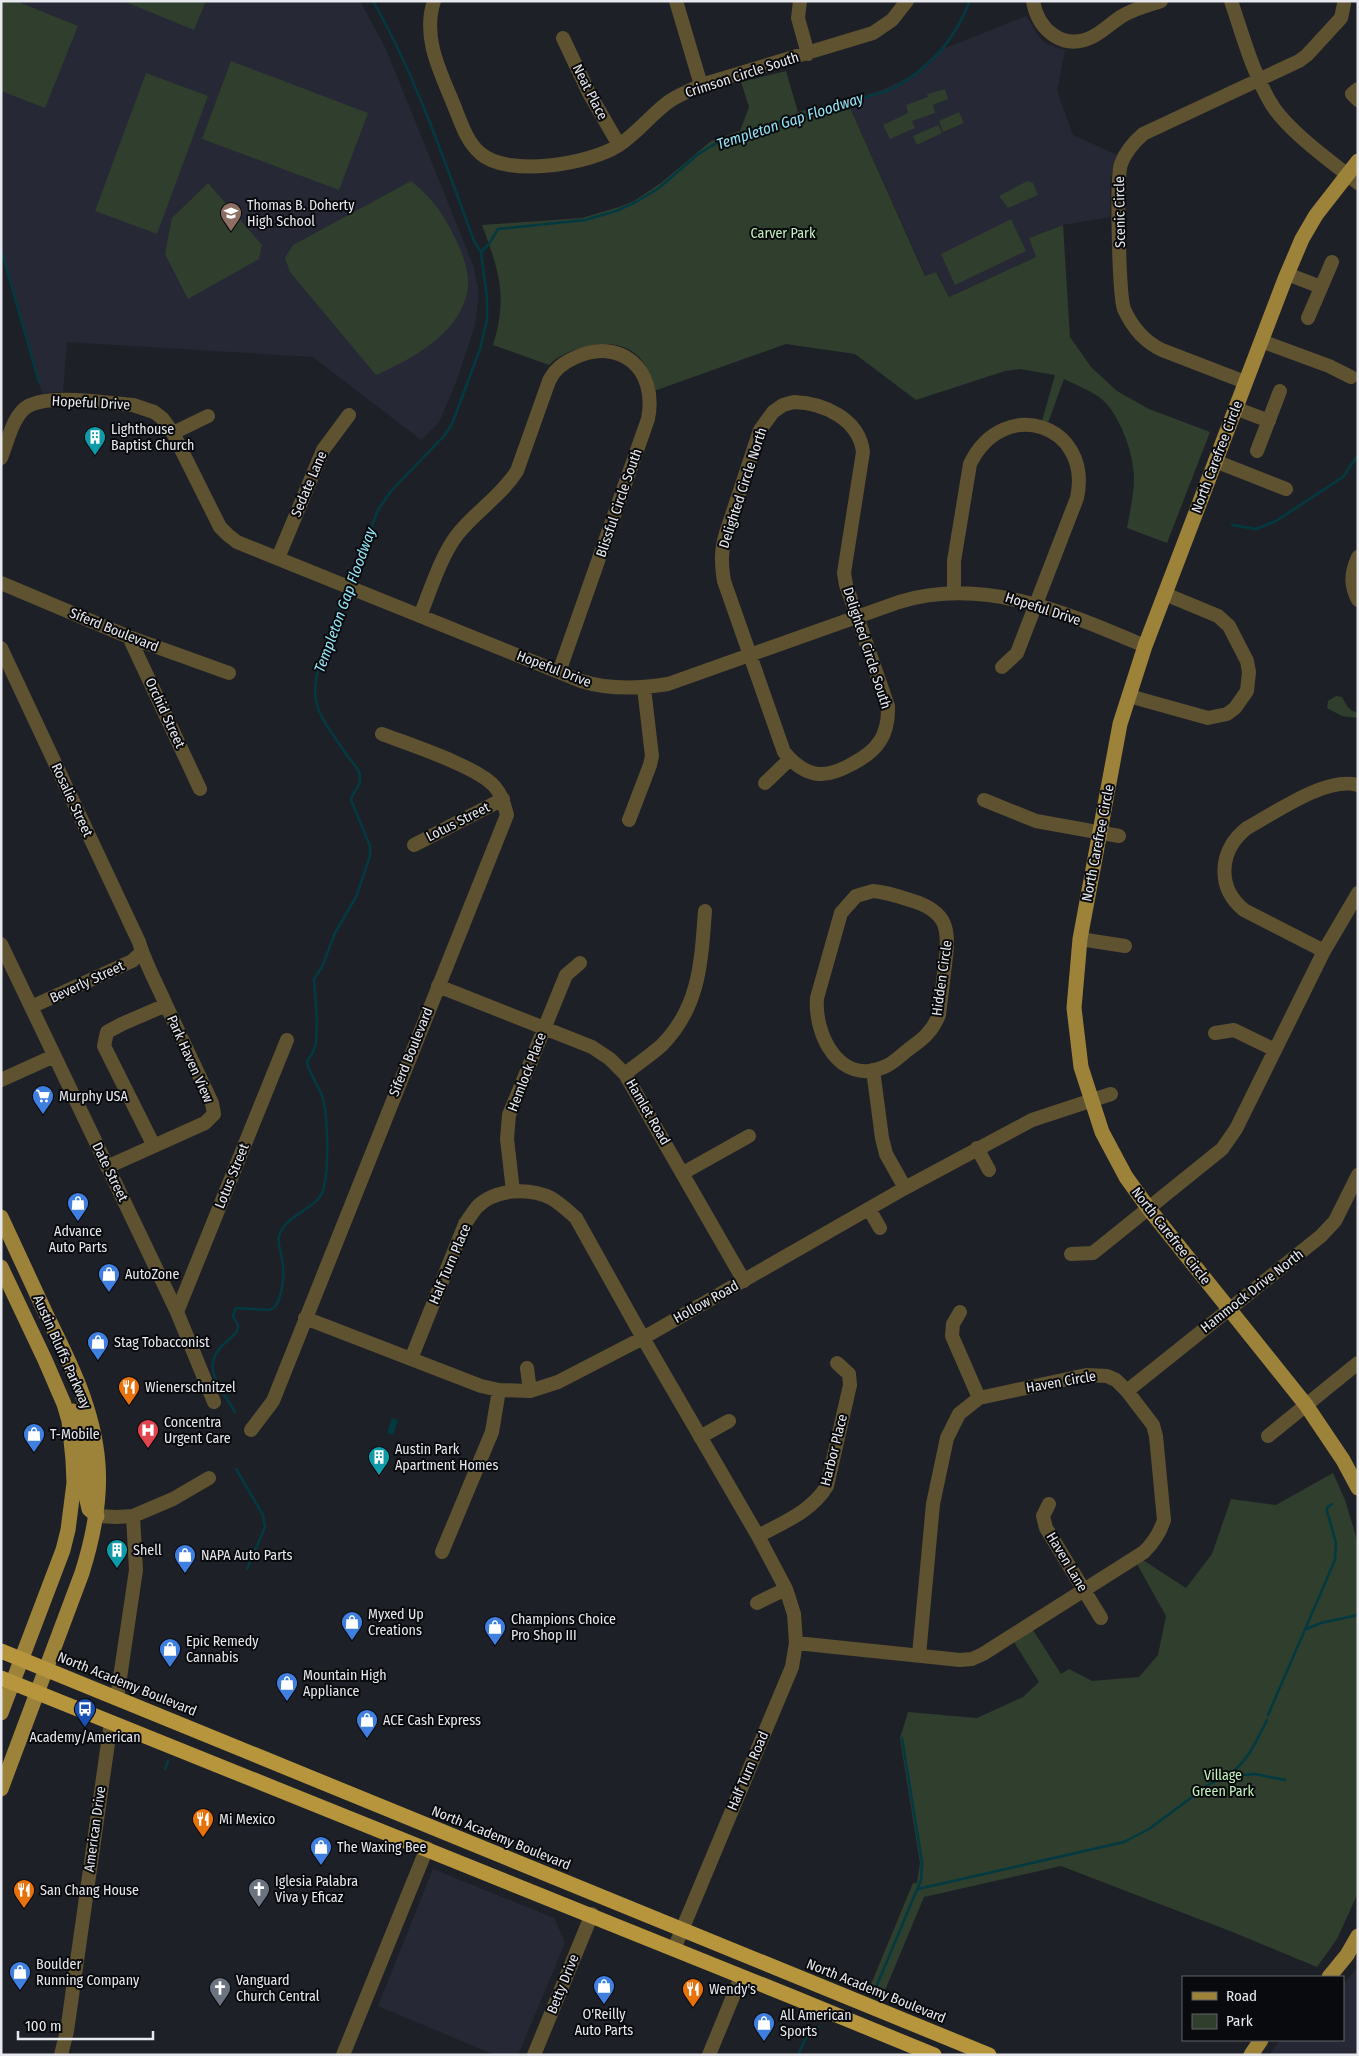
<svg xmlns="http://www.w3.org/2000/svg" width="1359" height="2056" font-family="'Fira Sans Condensed',sans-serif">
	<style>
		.built { fill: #262835 }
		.green { fill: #2f3e2d }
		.water { fill: #033a42 }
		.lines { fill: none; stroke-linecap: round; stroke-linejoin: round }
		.stream { stroke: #033a42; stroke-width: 2.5 }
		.minor { stroke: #5f5231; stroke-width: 14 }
		.major { stroke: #9d823a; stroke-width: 15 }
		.highway { stroke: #b6953c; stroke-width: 15 }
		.labels { text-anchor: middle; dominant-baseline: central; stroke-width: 4; stroke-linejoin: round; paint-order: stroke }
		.street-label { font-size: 14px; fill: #e8e9ee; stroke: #090a0d }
		.poi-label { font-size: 14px; fill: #e8e9ee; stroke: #090a0d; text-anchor: start }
		.park-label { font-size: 14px; fill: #c5f3bf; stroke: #090a0d }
		.water-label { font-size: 15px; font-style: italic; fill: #94e7f7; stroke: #090a0d }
	</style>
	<rect width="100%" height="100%" fill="#1e2027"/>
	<!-- built -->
	<path class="built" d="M1,1h359l26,48 87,216 6,28 -4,32 -20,60 -16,37 -18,18 -108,-83 -246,-15 -4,50 -21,1 -41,-140z
		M1026,16l14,22 7,6 18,6 -8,41 16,44 44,20 -7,26v36l-47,8 -34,13 7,19 -87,40 -12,-25 -11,5 -79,-176 38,-12 29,-15 24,-23z
		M433,1869l121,49 11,25 -47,112h-23l-117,-49z
		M1358,1967v88h-89l11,-15h63v-56z"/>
	<!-- green -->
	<path class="green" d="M1,1h15l62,25 -33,82 -44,-17z
		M123,1h83l-12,29z
		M231,61l137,52 -29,77 -137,-51z
		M786,71l12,41 49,-11 78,175 11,-4 13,25 87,-40 -7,-19 34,-13 7,112 21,30 26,24 32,18 61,23 -43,111 -40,-15c3,-17 7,-33 7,-50 0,-24 -15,-67 -35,-81 -10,-7 -23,-12 -35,-18l-16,44 -6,-2 13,-46 -35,-6 -15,2 -89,29 -61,-46 -69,-10 -132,47c-2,-7 -4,-15 -7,-22 -12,-27 -43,-29 -67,-21 -12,4 -22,8 -31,17l-56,-20c15,-48 6,-75 -11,-120l100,-7 37,-11 15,-6 27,-18 50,-42 29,-10 9,-24 -8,-25z
		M146,73l62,23 -51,138 -62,-23z
		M945,89l3,10 -15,6 2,8 -23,8 3,7 -25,11 -7,-14 25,-12 -2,-8 22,-8 -1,-3z
		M959,112l5,11 -21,9 -4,-11z
		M938,125l4,8 -25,12 -4,-9z
		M411,181c20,16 33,33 44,57 9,18 17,39 11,59 -10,38 -57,64 -90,78l-86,-103 -5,-14 8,-13z
		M1027,181l6,2 5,12 -30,13 -9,-12z
		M208,183l54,62 -3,14 -71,40 -23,-45 7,-36z
		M1011,219l15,32 -71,34 -14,-31z
		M1336,696l6,1c4,7 7,15 16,15v6l-16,-2 -15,-8 1,-7z
		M1333,1473l12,27 13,43v350l-21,46 -20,28 -87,-36 -169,-65 -137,31 -43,103 -14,-6 46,-111h4l3,-20 -20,-125 8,-26 69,6 46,-21 16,-15 -25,-40 19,-12 28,44 8,-5 23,12 47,-4 19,-22 8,-39 -29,-52 6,-4 43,28 26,-34 19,-55 45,6z"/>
	<!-- water -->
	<path class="water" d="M392,1418l6,2 -5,15 -6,-2z"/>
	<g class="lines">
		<!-- stream -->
		<path class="stream" d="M1,249l38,133
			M481,252l8,-8 9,-15 87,-9 31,-9 20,-9 23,-14 38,-33 21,-13 36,-13 136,-39c39,-21 63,-47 80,-89
			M1232,525l24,4 20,-8 67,-44 15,-22
			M350,582l28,-72 13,-19 53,-55 8,-12 28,-75 7,-29v-22l-6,-46 -7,-11c-30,-81 -58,-165 -101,-240
			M235,1412c-7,-13 -19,-26 -22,-41 -4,-26 27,-33 25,-45 0,-3 -4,-7 -5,-10l3,-8 33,2 6,-3c8,-13 10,-33 7,-48 -1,-8 -5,-15 -3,-23 6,-19 28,-24 40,-38 12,-14 9,-84 3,-102 -4,-12 -13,-22 -15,-34l6,-10 3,-9 1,-23 -3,-41 8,-12 13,-34 21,-36 14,-41v-10l-19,-46c1,-8 9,-12 9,-20 1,-11 -8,-17 -14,-26 -10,-16 -26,-34 -30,-53 -6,-27 19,-83 30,-109
			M236,1469l27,46 2,12 -18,42
			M1306,1629l15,-6 37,-8
			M1268,1715l67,-155 1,-17 -9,-32v-3l5,-4
			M165,1769l3,-8
			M1229,1775c20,-15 27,-34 38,-55
			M918,1889l206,-47 25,-13 62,-46 17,-7 27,-2 30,6
			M877,1985l44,-105 1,-18 -20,-124
			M798,2055c6,-14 8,-21 21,-28"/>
		<!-- minor -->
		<path class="minor" d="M434,1c-12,36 6,70 19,102 7,17 13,38 27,50 27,25 111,11 139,-8 18,-12 31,-29 48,-42 10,-8 23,-12 34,-18l172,-52 19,-13 15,-19
			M676,1l25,84
			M800,1l-2,17 10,36
			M1033,1c5,29 30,50 59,36 12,-6 21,-16 32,-22 12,-7 25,-10 37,-14
			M1231,1c12,35 22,73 41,104 16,26 61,58 86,78
			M563,38l26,55 30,52
			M1358,89l-6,5 6,6
			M1287,274l34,13
			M1308,318l24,-56
			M1261,341l68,25 22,11
			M1245,382l-83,-32c-19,-9 -30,-23 -38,-41 -5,-15 -8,-130 -3,-145 4,-12 12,-21 22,-30l156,-73 8,-6 34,-37 3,-14
			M794,402c30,1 65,17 69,50l-19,121 2,12 42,121c1,30 -11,45 -36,58 -9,5 -22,11 -33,10 -14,-1 -26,-11 -35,-22l-60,-171c-3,-18 -3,-31 2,-48l34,-103 13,-18 10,-7z
			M1235,408l34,13
			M173,433l35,-17
			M1257,451l23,-60
			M1,458c6,-15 11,-38 23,-49 18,-17 84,-6 109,-4l21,7 8,6 11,15 47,94 8,8 9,7 344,139c29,9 57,8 87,3l231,-82c85,-26 168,11 246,44
			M1215,461l71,28
			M1358,557c-7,16 -8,28 0,43
			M278,558l45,-108 26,-35
			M1,583l128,54 100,36
			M954,592v-31l16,-97c33,-69 123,-40 107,34l-60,155 -15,14
			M420,616c10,-25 21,-60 37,-81 18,-23 44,-39 60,-64l32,-90c5,-11 14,-18 25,-23 46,-22 84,11 74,61l-89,253
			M129,637l71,152
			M1,648l138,294c6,21 18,42 27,63l-44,19 -15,8 -3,14 50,100
			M1129,696l79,22 19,-4 8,-6 12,-17 2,-19 -2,-11 -18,-35 -11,-10 -53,-22
			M765,783l25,-24
			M984,800l52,21 83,15
			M629,820l21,-55 2,-9 -8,-68
			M414,845l89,-46
			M873,891c13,1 25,5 37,9 38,11 40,29 35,65 -2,17 -4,33 -6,50 -7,17 -16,24 -30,34 -8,6 -16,15 -25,18 -44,19 -70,-32 -67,-69l24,-85 15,-17z
			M1080,939l45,7
			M1,944l176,368 37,90
			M1324,951l-80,-41c-28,-23 -25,-60 3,-82 28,-15 79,-52 111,-43
			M438,986l154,61 18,12 15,15 119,207
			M31,1007l101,-46 9,-8
			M1215,1033l19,-3 41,20
			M873,1070l9,68 4,16 19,34
			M625,1074c12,-10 26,-19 37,-29 38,-39 39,-83 43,-134
			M1,1080l53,-24
			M977,1148l12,22
			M107,1167l98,-44 9,-9 -2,-11 -46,-98
			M683,1173l66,-37
			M513,1191l-6,-52 2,-24 57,-140 14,-12
			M869,1209l11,19
			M1071,1254l22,-1 129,-104 14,-20 88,-178 34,-58
			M177,1312l110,-272
			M960,1312l-7,12 -1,12 27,62
			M305,1318l176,68 18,4 31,1 28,-9 85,-44 262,-150 127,-68 79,-26
			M411,1359l54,-135c4,-6 8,-12 12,-17 18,-18 52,-20 74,-9 10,6 17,13 25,20l67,120 115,198 28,53 8,25 2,29 -4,24 -118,282
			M527,1368l3,23
			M1127,1391l194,-155 14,-15 23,-46
			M251,1430l22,-29 234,-586c-3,-11 -5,-20 -12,-28 -16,-20 -87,-43 -113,-53
			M1268,1436l90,-73
			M700,1437l29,-16
			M1049,1504l-6,12 3,12 55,90
			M97,1516l20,1 16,-1 40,-17 36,-21
			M758,1536c26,-14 53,-24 69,-50l23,-101 -1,-11 -12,-11
			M442,1552l50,-120 7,-42
			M757,1603l29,-14
			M796,1643l164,17 12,-1 11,-5 161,-102c10,-10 16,-19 20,-32l-8,-84 -3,-11 -26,-34 -11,-11 -9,-4 -21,-1 -107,23 -20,16 -12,24 -14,66 -14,151
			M117,1698l19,-128 -3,-54
			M61,2055l6,-24 44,-309
			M343,2055l84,-207
			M534,2055l58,-141
			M709,2055l32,-78"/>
		<!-- major -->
		<path class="major" d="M1358,161l-42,54 -14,24 -17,40 -140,367 -25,78 -40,215 -6,69 7,59 21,65 24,45 23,32 157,196 37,55 15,28
			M1,1217c15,32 30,65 45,97 24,48 48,96 52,150 3,38 -5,74 -16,109l-81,216
			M1,1267l44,93 19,44 5,17 4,39 1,23 -6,47 -5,20 -62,163
			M73,1411l4,3 6,26 3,22 1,38 2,9 8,7
			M1329,1977l18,-22 11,-19
			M1251,2055l10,-15"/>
		<!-- highway -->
		<path class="highway" d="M1,1651l988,404
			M1,1678c311,126 623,249 933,377"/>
	</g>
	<!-- icons -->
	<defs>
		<g id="school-pin" transform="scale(1.125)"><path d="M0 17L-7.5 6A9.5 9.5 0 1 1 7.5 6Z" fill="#8d6e63" stroke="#090a0d"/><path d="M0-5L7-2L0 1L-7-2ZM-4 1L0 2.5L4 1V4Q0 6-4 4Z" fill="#fff"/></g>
		<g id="building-pin" transform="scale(1.125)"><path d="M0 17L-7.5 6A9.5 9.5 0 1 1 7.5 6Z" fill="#0f9aa8" stroke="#090a0d"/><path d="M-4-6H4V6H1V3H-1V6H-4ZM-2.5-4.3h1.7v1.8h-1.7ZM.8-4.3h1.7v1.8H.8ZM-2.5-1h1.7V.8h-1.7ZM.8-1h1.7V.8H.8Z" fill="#fff"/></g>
		<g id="supermarket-pin" transform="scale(1.125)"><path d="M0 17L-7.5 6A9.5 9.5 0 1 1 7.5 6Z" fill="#3f7fe0" stroke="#090a0d"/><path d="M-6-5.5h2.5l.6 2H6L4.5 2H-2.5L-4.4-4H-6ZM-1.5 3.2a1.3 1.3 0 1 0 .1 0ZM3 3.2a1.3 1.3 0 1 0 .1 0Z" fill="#fff"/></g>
		<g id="shop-pin" transform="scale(1.125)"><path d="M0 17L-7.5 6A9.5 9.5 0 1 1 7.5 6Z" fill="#3f7fe0" stroke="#090a0d"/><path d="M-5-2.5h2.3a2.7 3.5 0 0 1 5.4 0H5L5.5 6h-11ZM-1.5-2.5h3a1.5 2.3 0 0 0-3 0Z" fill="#fff"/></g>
		<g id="restaurant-pin" transform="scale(1.125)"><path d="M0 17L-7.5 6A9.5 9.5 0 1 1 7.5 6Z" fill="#e8710a" stroke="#090a0d"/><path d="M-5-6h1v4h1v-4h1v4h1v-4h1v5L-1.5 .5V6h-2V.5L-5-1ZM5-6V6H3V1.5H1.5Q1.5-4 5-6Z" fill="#fff"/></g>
		<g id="hospital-pin" transform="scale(1.125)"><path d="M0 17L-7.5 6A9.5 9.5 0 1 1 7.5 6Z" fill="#e0444e" stroke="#090a0d"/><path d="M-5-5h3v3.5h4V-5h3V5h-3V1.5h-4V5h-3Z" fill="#fff"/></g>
		<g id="bus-pin" transform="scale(1.125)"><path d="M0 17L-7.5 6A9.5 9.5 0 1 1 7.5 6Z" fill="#1a4fb4" stroke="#090a0d"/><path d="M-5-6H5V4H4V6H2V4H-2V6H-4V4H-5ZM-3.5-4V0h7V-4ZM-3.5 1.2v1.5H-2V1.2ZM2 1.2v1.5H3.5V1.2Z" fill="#fff"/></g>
		<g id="church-pin" transform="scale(1.125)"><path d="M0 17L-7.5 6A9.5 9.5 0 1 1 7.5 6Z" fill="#6b7280" stroke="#090a0d"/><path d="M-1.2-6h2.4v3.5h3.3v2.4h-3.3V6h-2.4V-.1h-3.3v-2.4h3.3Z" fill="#fff"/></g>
	</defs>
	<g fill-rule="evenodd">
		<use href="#school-pin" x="231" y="213"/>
		<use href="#building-pin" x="95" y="437"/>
		<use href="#supermarket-pin" x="43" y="1096"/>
		<use href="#shop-pin" x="78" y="1203"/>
		<use href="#shop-pin" x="109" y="1274"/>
		<use href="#shop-pin" x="98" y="1342"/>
		<use href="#restaurant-pin" x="129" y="1387"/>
		<use href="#hospital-pin" x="148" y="1430"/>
		<use href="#shop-pin" x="34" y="1434"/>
		<use href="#building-pin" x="379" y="1457"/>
		<use href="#building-pin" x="117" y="1550"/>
		<use href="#shop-pin" x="185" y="1555"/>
		<use href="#shop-pin" x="352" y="1622"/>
		<use href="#shop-pin" x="495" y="1627"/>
		<use href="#shop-pin" x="170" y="1649"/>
		<use href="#shop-pin" x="287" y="1683"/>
		<use href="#bus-pin" x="85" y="1709"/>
		<use href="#shop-pin" x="367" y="1720"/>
		<use href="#restaurant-pin" x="203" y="1819"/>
		<use href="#shop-pin" x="321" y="1847"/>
		<use href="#church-pin" x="259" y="1889"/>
		<use href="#restaurant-pin" x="24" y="1890"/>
		<use href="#shop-pin" x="20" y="1972"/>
		<use href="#shop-pin" x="604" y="1986"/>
		<use href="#church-pin" x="220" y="1988"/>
		<use href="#restaurant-pin" x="693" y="1989"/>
		<use href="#shop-pin" x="764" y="2023"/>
	</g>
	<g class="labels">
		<!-- street labels -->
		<g class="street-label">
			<text transform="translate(742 75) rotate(-18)">Crimson Circle South</text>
			<text transform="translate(590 92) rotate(63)">Neat Place</text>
			<text transform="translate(1120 212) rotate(-91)">Scenic Circle</text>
			<text transform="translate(91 403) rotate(3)">Hopeful Drive</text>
			<text transform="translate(1217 457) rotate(-69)">North Carefree Circle</text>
			<text transform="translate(309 484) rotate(-67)">Sedate Lane</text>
			<text transform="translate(743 488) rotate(-72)">Delighted Circle North</text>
			<text transform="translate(619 503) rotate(-71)">Blissful Circle South</text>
			<text transform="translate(1043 609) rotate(18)">Hopeful Drive</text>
			<text transform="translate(114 630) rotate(22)">Siferd Boulevard</text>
			<text transform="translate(867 648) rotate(72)">Delighted Circle South</text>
			<text transform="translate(554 669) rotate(21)">Hopeful Drive</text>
			<text transform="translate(165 713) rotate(65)">Orchid Street</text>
			<text transform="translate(72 800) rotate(65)">Rosalie Street</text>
			<text transform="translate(458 822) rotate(-27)">Lotus Street</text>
			<text transform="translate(1098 843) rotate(-79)">North Carefree Circle</text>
			<text transform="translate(942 978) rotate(-82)">Hidden Circle</text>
			<text transform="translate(87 982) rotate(-25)">Beverly Street</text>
			<text transform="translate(411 1052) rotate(-68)">Siferd Boulevard</text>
			<text transform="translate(190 1059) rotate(66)">Park Haven View</text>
			<text transform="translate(527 1072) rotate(-69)">Hemlock Place</text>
			<text transform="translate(648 1112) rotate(60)">Hamlet Road</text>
			<text transform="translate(110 1172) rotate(64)">Date Street</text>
			<text transform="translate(232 1176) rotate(-68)">Lotus Street</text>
			<text transform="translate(1171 1236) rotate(52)">North Carefree Circle</text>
			<text transform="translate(450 1264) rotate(-67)">Half Turn Place</text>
			<text transform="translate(1252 1291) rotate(-38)">Hammock Drive North</text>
			<text transform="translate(706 1302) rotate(-29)">Hollow Road</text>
			<text transform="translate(62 1352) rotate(66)">Austin Bluffs Parkway</text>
			<text transform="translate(1061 1382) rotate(-10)">Haven Circle</text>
			<text transform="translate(834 1450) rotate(-76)">Harbor Place</text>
			<text transform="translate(1067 1562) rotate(59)">Haven Lane</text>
			<text transform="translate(127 1684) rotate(22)">North Academy Boulevard</text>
			<text transform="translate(748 1771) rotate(-67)">Half Turn Road</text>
			<text transform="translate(95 1829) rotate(-82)">American Drive</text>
			<text transform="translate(501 1838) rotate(22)">North Academy Boulevard</text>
			<text transform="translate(563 1984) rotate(-68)">Betty Drive</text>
			<text transform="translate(876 1991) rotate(22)">North Academy Boulevard</text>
		</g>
		<!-- poi labels -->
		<g class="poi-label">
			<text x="247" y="205">Thomas B. Doherty<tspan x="247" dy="16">High School</tspan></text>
			<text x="111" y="429">Lighthouse<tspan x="111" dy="16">Baptist Church</tspan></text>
			<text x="59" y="1096">Murphy USA</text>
			<text x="78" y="1231" text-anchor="middle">Advance<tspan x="78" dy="16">Auto Parts</tspan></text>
			<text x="125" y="1274">AutoZone</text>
			<text x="114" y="1342">Stag Tobacconist</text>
			<text x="145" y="1387">Wienerschnitzel</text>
			<text x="164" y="1422">Concentra<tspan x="164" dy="16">Urgent Care</tspan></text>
			<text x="50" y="1434">T-Mobile</text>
			<text x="395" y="1449">Austin Park<tspan x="395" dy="16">Apartment Homes</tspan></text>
			<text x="133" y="1550">Shell</text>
			<text x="201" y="1555">NAPA Auto Parts</text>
			<text x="368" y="1614">Myxed Up<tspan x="368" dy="16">Creations</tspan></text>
			<text x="511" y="1619">Champions Choice<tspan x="511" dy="16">Pro Shop III</tspan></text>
			<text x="186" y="1641">Epic Remedy<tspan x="186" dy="16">Cannabis</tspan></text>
			<text x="303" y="1675">Mountain High<tspan x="303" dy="16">Appliance</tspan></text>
			<text x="383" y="1720">ACE Cash Express</text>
			<text x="85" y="1737" text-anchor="middle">Academy/American</text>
			<text x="219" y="1819">Mi Mexico</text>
			<text x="337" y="1847">The Waxing Bee</text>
			<text x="275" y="1881">Iglesia Palabra<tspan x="275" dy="16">Viva y Eficaz</tspan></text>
			<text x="40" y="1890">San Chang House</text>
			<text x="36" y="1964">Boulder<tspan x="36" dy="16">Running Company</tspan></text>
			<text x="236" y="1980">Vanguard<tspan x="236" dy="16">Church Central</tspan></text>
			<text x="709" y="1989">Wendy's</text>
			<text x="604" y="2014" text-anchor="middle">O'Reilly<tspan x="604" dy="16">Auto Parts</tspan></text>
			<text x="780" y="2015">All American<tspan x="780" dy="16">Sports</tspan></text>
		</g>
		<!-- park labels -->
		<g class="park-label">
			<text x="783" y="233">Carver Park</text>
			<text x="1223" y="1775">Village<tspan x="1223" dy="16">Green Park</tspan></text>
		</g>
		<!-- water labels -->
		<g class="water-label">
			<text transform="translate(790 121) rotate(-18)">Templeton Gap Floodway</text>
			<text transform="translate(345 600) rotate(-70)">Templeton Gap Floodway</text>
		</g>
	</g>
	<!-- border -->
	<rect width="1359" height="2056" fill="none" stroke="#e8e9ee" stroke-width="5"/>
	<!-- legend -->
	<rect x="1182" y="1976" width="162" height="65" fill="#090a0d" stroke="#626367"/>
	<rect x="1192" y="1992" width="25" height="8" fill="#9d823a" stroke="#626367"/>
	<text x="1226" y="2001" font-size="15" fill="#e8e9ee">Road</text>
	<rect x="1192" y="2014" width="25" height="15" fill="#2f3e2d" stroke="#626367"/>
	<text x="1226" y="2026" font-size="15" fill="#e8e9ee">Park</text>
	<!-- scale -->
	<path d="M18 2031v8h135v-8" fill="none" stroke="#e8e9ee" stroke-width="2.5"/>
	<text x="25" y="2031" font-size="15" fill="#e8e9ee" stroke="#090a0d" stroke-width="4" paint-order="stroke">100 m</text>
</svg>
